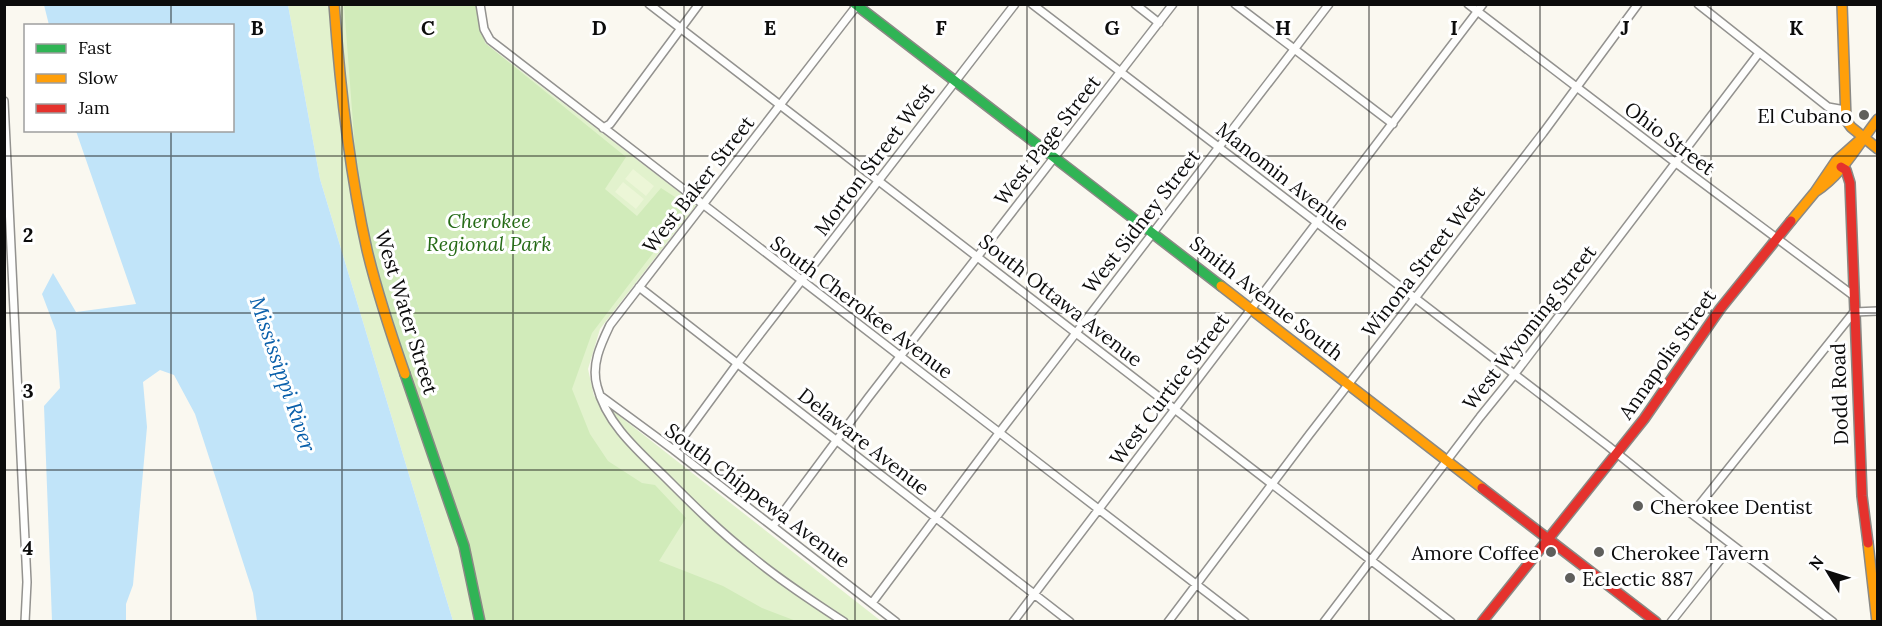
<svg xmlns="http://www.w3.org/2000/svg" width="1882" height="626" font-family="Lora,serif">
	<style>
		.green { fill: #e2f2cd }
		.forest { fill: #d1ebba }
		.pitch { fill: #ecf6d7 }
		.water { fill: #c1e4f9 }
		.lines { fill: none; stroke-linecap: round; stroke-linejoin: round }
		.street-casing { stroke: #93928f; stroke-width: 10 }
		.fast-casing { stroke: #8a8985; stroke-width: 12 }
		.slow-casing { stroke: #8a8985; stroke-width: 12 }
		.jam-casing { stroke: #8a8985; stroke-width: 12 }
		.street { stroke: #fefefd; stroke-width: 7 }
		.fast { stroke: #30b455; stroke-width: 9 }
		.slow { stroke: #ff9f0a; stroke-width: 9 }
		.jam { stroke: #e5322d; stroke-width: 9 }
		.grid { fill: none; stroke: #0c0c0c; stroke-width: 1.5; stroke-opacity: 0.55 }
		.poi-dot { fill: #5f5f5c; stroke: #fff; stroke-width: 2 }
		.labels { text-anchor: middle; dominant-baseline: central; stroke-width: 6; stroke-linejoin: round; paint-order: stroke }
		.poi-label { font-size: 20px; fill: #0c0c0c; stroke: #fff; text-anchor: start }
		.street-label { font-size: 20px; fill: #0c0c0c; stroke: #fff }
		.park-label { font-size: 20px; font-style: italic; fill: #256a16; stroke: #fff }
		.water-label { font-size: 21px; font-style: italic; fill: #095faa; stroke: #fff }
		.grid-label { font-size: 20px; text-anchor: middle; font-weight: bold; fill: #0c0c0c; stroke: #fff; stroke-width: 6; stroke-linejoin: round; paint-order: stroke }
	</style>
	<rect width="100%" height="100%" fill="#faf8f0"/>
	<!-- green -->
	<path class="green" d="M288,5h189l8,38 211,162 -96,124 -12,40 6,27 287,225h-428l-133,-442z"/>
	<!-- forest -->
	<path class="forest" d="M344,5h135l6,38 141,114 -21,32 32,27 24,-28 28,18 -97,127 -20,56 18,45 18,27 34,22 13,2 31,33 -27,43 64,25 39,22 34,13h-313l-19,-75 -104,-331z"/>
	<!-- pitch -->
	<path class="pitch" d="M633,169l21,17 -8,10 -21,-17z
		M623,182l21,17 -8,10 -21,-17z"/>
	<!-- water -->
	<path class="water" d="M44,5h244l32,174 133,442h-196l-4,-28 -58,-179 -21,-39 -14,-5 -17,12 4,45 -14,158 -7,19v17h-74l-8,-215 16,-18 -4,-57 -14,-37 11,-21 23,39 60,-8 -60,-173 156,-1v-104l-183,-1z"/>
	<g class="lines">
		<!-- street casing -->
		<g class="street-casing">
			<path id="street" d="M480,4l4,25 6,11 755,582
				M649,4l802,618
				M1032,4l576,442 84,68 141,108
				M1135,4l24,19
				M1235,4l158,120
				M1468,4l208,159 178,133
				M1698,4l130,103 17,3
				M4,101l23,481 -2,40
				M603,128l7,-4 89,-120
				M639,287l431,335
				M602,397l72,53 222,172
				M674,450l63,-86 278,-360
				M1692,514l162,-202 24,-1
				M773,526l95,-128 305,-394
				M872,603l127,-170 330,-429
				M844,622c-32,-21 -64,-42 -93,-66 -31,-24 -59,-52 -87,-80 -27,-26 -58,-53 -67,-90 -6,-22 4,-42 13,-61l248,-321
				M1013,622l470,-618
				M1168,622l141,-187 234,-302 95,-129
				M1324,622l156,-205 34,-42 245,-322
				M1671,622l61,-77"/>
		</g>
		<!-- fast casing -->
		<g class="fast-casing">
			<path id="fast" d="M855,4l366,282
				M405,374l59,172 16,76"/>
		</g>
		<!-- slow casing -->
		<g class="slow-casing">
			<path id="slow" d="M334,4c6,82 15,166 33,246 10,42 24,84 38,124
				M1842,4l4,116 5,7 27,22
				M1815,192c28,-18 43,-48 63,-73
				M1791,221l24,-29 21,-31 27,-24
				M1221,286l261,202
				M1868,543l9,79"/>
		</g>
		<!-- jam casing -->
		<g class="jam-casing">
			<path id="jam" d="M1841,167l5,3 4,13 12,313 6,47
				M1482,488l174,134
				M1482,622l162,-203 76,-110 71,-88"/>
		</g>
		<!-- street -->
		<use href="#street" class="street"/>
		<!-- fast -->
		<use href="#fast" class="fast"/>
		<!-- slow -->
		<use href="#slow" class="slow"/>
		<!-- jam -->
		<use href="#jam" class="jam"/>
	</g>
	<!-- grid -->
	<path class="grid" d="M171,4v22M342,4v618M513,4v618M684,4v618M855,4v618M1027,4v618M1198,4v618M1369,4v618M1540,4v618M1711,4v618M171,130v492M4,156h1874M4,313h1874M4,470h1874"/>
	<!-- markers -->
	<g class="poi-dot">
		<circle cx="1864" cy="115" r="6"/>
		<circle cx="1638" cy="506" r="6"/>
		<circle cx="1551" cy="552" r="6"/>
		<circle cx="1599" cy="552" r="6"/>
		<circle cx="1570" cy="578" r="6"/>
	</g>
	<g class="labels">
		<!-- poi labels -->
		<g class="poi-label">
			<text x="1852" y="115" text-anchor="end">El Cubano</text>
			<text x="1650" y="506">Cherokee Dentist</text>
			<text x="1539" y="552" text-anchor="end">Amore Coffee</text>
			<text x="1611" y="552">Cherokee Tavern</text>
			<text x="1582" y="578">Eclectic 887</text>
		</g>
		<!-- street labels -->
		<g class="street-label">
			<text transform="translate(1670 138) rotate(37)">Ohio Street</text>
			<text transform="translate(1047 140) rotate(-52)">West Page Street</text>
			<text transform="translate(874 159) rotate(-53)">Morton Street West</text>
			<text transform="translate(1283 176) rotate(38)">Manomin Avenue</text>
			<text transform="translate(698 184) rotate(-52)">West Baker Street</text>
			<text transform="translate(1141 221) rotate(-52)">West Sidney Street</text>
			<text transform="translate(1423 261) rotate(-52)">Winona Street West</text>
			<text transform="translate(1267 298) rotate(38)">Smith Avenue South</text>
			<text transform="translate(1061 300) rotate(38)">South Ottawa Avenue</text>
			<text transform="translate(862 307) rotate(37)">South Cherokee Avenue</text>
			<text transform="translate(407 312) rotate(73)">West Water Street</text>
			<text transform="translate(1529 327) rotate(-52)">West Wyoming Street</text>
			<text transform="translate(1667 354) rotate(-55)">Annapolis Street</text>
			<text transform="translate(1169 389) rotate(-53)">West Curtice Street</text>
			<text transform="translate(1839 394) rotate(-92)">Dodd Road</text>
			<text transform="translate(864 441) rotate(38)">Delaware Avenue</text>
			<text transform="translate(758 495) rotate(37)">South Chippewa Avenue</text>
		</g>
		<!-- park labels -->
		<g class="park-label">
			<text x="489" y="220">Cherokee<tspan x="489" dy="23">Regional Park</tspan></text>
		</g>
		<!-- water labels -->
		<g class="water-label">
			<text transform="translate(283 374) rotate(71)">Mississippi River</text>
		</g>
	</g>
	<g class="grid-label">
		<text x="257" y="35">B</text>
		<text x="428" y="35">C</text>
		<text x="599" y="35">D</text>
		<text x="770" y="35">E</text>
		<text x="941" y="35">F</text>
		<text x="1112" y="35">G</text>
		<text x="1283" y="35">H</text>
		<text x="1454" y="35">I</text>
		<text x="1625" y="35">J</text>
		<text x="1796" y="35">K</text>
		<text x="28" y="242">2</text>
		<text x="28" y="398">3</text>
		<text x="28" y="555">4</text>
	</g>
	<!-- border -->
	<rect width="1882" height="626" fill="none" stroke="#0c0c0c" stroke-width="12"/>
	<!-- legend -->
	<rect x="24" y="24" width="210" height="108" fill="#ffffff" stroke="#9e9e9e" stroke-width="1.5"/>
	<rect x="36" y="44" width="30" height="9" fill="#30b455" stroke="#9e9e9e" stroke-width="1.5"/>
	<text x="78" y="54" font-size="18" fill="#0c0c0c">Fast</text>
	<rect x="36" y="74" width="30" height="9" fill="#ff9f0a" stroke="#9e9e9e" stroke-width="1.5"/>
	<text x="78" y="84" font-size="18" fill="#0c0c0c">Slow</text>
	<rect x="36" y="104" width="30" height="9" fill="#e5322d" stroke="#9e9e9e" stroke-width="1.5"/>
	<text x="78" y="114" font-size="18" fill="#0c0c0c">Jam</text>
	<!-- north arrow -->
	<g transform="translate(1828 572) rotate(308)" stroke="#ffffff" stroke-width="4.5" paint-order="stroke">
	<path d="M0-4.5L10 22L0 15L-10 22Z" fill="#0c0c0c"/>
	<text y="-9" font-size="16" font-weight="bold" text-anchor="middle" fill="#0c0c0c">N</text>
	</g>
</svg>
